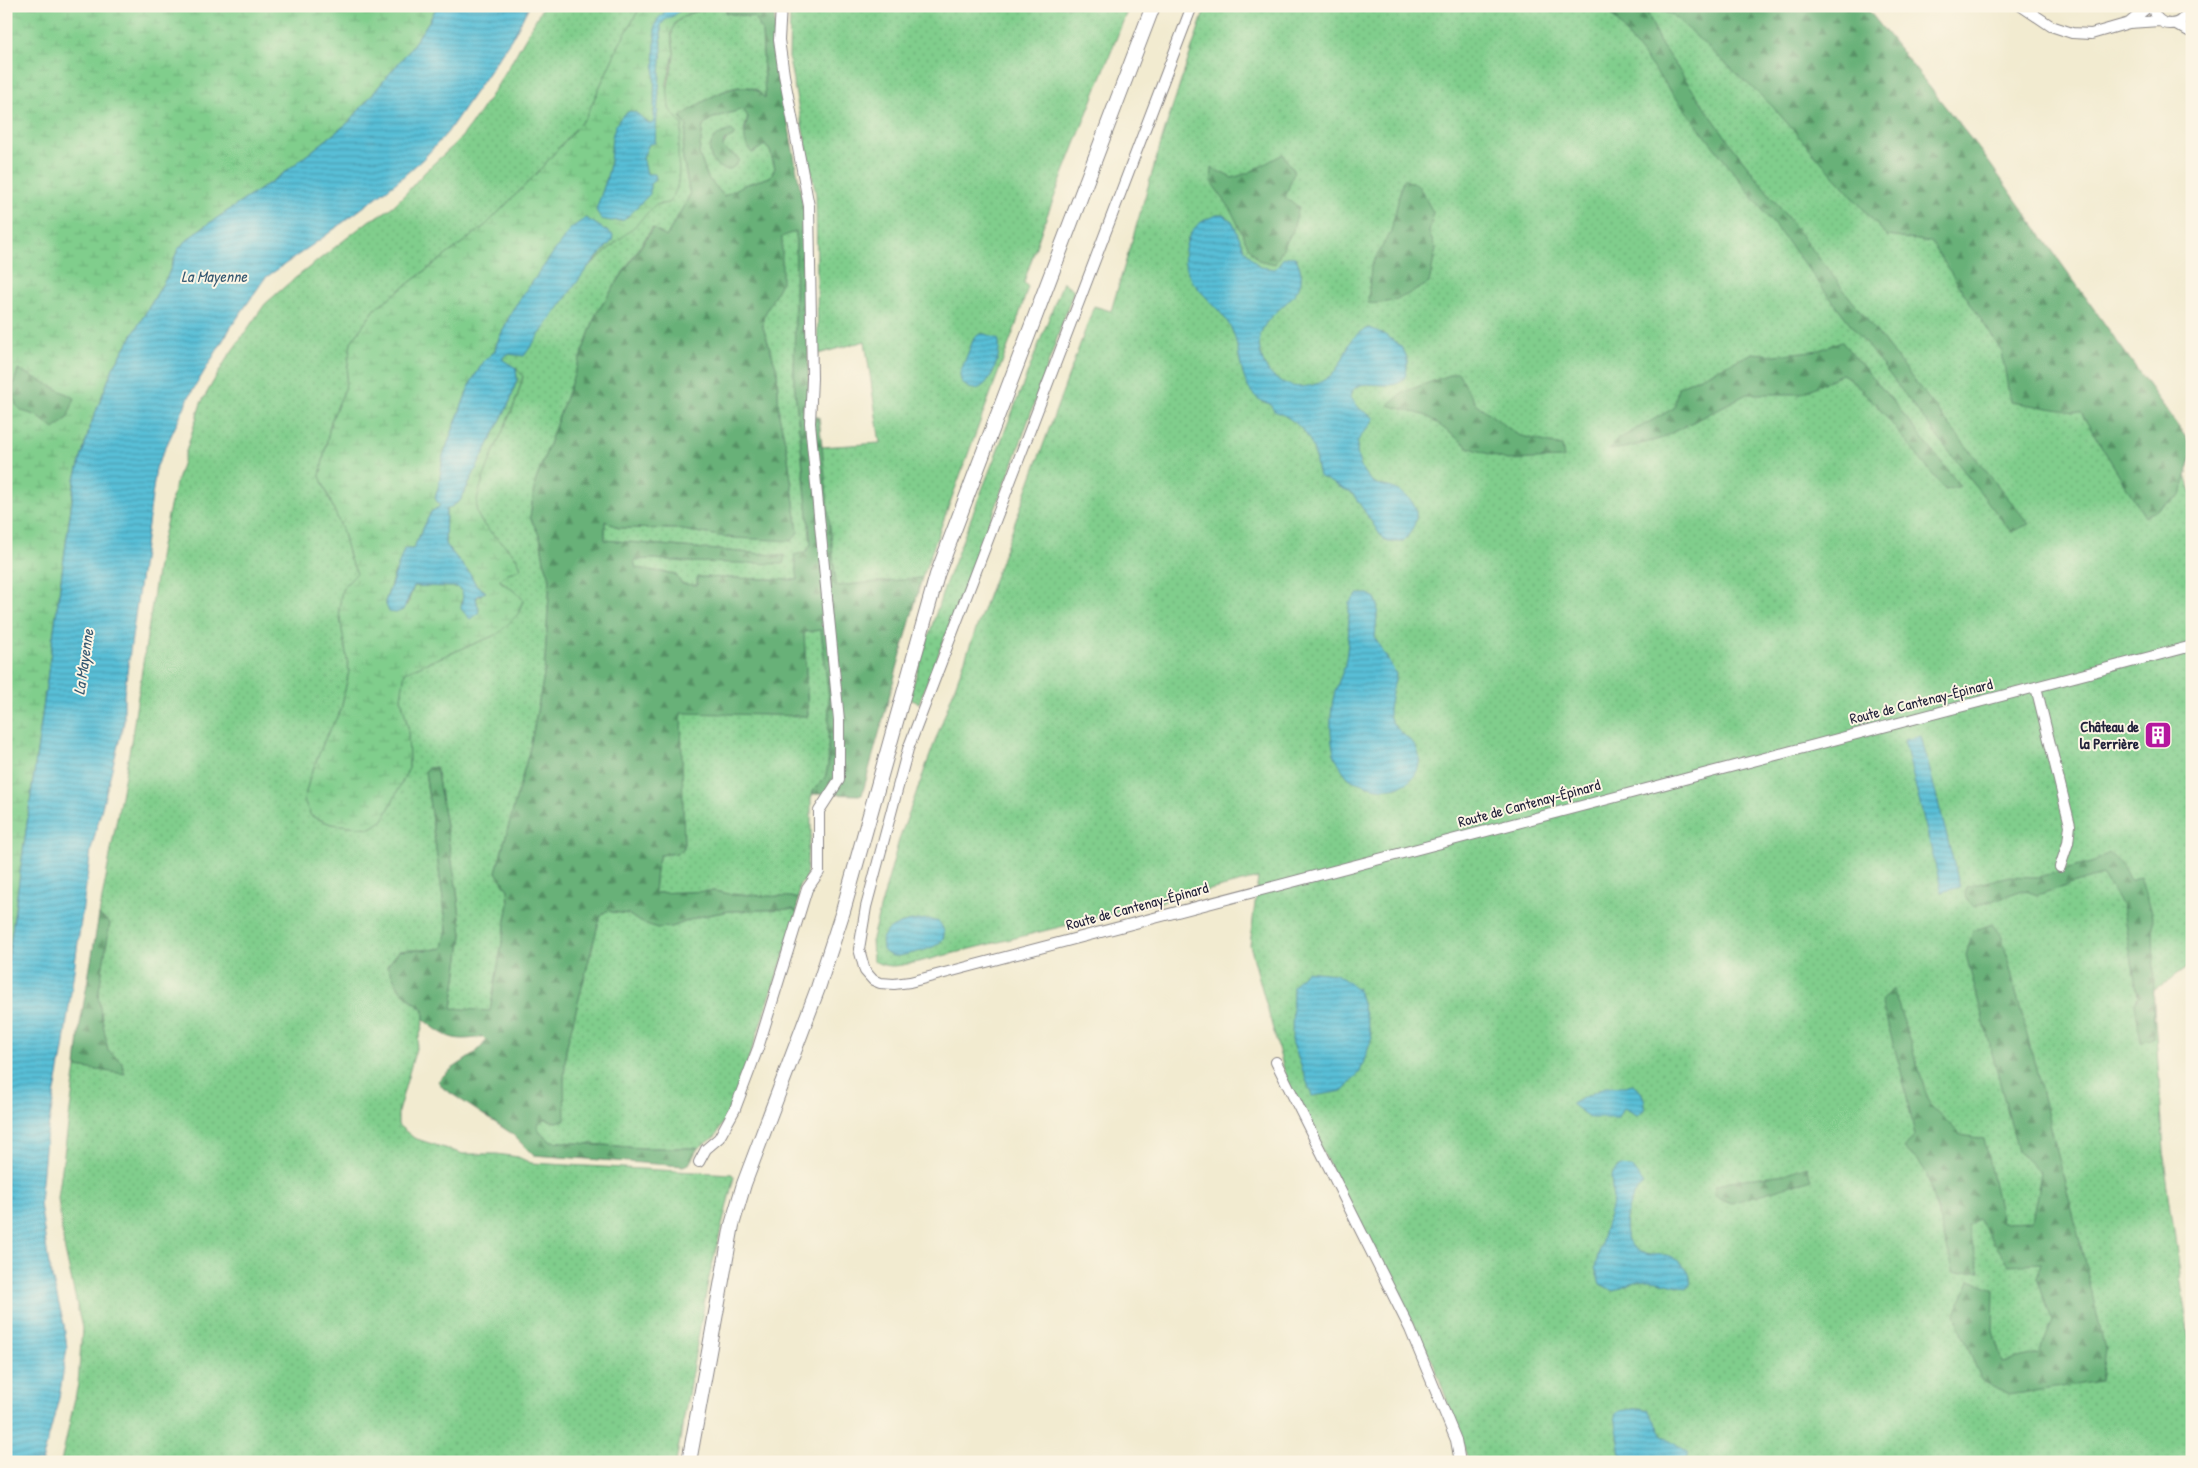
<svg xmlns="http://www.w3.org/2000/svg" width="2198" height="1468" font-family="'Patrick Hand',sans-serif">
	<style>
		.grass { fill: url(#grass-dots); stroke: #517864; fill-rule: evenodd }
		.forest { fill: url(#forest-firs); stroke: #456a5a; fill-rule: evenodd }
		.wetland { fill: url(#wetland-marsh); stroke: #517864; fill-rule: evenodd }
		.water { fill: url(#water-rules); stroke: #3e7089 }
		.lines { fill: none; stroke-linecap: round; stroke-linejoin: round }
		.minor-casing { stroke: #8a8686; stroke-width: 12 }
		.major-casing { stroke: #8a8686; stroke-width: 16 }
		.minor { stroke: #fff; stroke-width: 10 }
		.major { stroke: #fff; stroke-width: 14 }
		.labels { text-anchor: middle; dominant-baseline: central; stroke-width: 4; stroke-linejoin: round; paint-order: stroke }
		.street-label { font-size: 15px; fill: #22223b; stroke: #fcf5e5 }
		.poi-label { font-size: 15px; font-weight: bold; fill: #22223b; stroke: #fcf5e5; text-anchor: end }
		.water-label { font-size: 16px; font-style: italic; fill: #355972; stroke: #fcf5e5 }
	</style>
	<defs>
		<pattern id="grass-dots" width="8" height="8" patternUnits="userSpaceOnUse" patternTransform="scale(1.25)"><rect width="8" height="8" fill="#80ce8c"/><path d="M2 2h.1M6 6h.1" fill="none" stroke="#6eb17a" stroke-width="1.8" stroke-linecap="round"/></pattern>
		<pattern id="forest-firs" width="22" height="20" patternUnits="userSpaceOnUse" patternTransform="scale(1.25)"><rect width="22" height="20" fill="#68b178"/><path d="M5 1l3.5 6h-7zM16 11l3.5 6h-7z" fill="#559064"/></pattern>
		<pattern id="wetland-marsh" width="20" height="14" patternUnits="userSpaceOnUse" patternTransform="scale(1.25)"><rect width="20" height="14" fill="#80ce8c"/><path d="M1 5h8M5 5V1M11 12h8M15 12V8" fill="none" stroke="#6eb17a"/></pattern>
		<pattern id="water-rules" width="6" height="5" patternUnits="userSpaceOnUse" patternTransform="scale(1.25)"><rect width="6" height="5" fill="#59bfd7"/><path d="M0 2.5h6" fill="none" stroke="#499bb0"/></pattern>
	</defs>
	<rect width="100%" height="100%" fill="#fcf5e5"/>
	<filter id="ink" filterUnits="userSpaceOnUse"><feTurbulence type="fractalNoise" baseFrequency=".02" numOctaves="2"/><feDisplacementMap in="SourceGraphic" scale="10" xChannelSelector="R" yChannelSelector="G"/><feConvolveMatrix kernelMatrix="1 2 1 2 8 2 1 2 1" color-interpolation-filters="sRGB"/></filter>
	<filter id="wash" filterUnits="userSpaceOnUse"><feTurbulence type="fractalNoise" baseFrequency=".0096" numOctaves="4" result="noise"/><feDisplacementMap in="SourceGraphic" scale="20" xChannelSelector="R" yChannelSelector="G"/><feGaussianBlur stdDeviation="1.12" result="paint"/><feColorMatrix in="noise" values="0 0 0 0 0 0 0 0 0 0 0 0 0 0 0 0 0 1.4 0 .05"/><feComposite in="paint" operator="in"/></filter>
	<g filter="url(#wash)">
		<rect width="100%" height="100%" fill="#f2ebd0"/>
		<!-- grass -->
		<path class="grass" d="M543,6h98l-22,39 -33,72 -50,57 -50,51 -110,83 -25,34 -6,47 -14,32 -11,55 22,53 8,31 7,13 -15,16 -3,22 10,60 -8,39 -16,29 -15,38 -6,23 7,16 20,8 40,4 12,-8 26,-52 -1,-41 -7,-29 4,-26 93,-38 20,-20 5,-14c-6,-9 -16,-13 -24,-21l9,-6 13,-4c-6,-24 -35,-32 -44,-56 -6,-17 29,-88 37,-107 4,-10 6,-20 9,-29l-7,-8 1,10 -7,22 -50,100 -14,9 -1,34 25,30 6,11 10,7 -8,3 -2,4 3,10 -1,5 -8,5 -9,-10c0,-9 6,-16 -4,-22l-42,-1c-9,12 -7,29 -26,26l-4,-10 19,-53h9l18,-37 9,-6 -5,-8 4,-13 4,-29 27,-72 14,-23 11,-10 2,-8 16,-34 58,-81 15,-10 27,17 -1,6 -20,23 63,-59 13,-2c13,-15 11,-30 10,-49 0,-9 3,-19 5,-28 -4,-5 -12,-12 -14,-18 -5,-18 3,-35 5,-53 1,-12 -7,-23 3,-33 12,-12 34,-16 50,-16l-1,7 28,4 8,13 3,69c-3,-3 -5,-7 -8,-9 -22,-13 -59,15 -77,27l7,9 -5,27 8,42 -24,42 -14,-9 -56,86 -61,169 -5,34 10,20 4,24 6,17 -6,97 -14,73 -34,124 12,18 1,13 -19,109 -38,-3 10,-74 -5,-44 -21,-124 -7,1 -4,3 22,157 -4,20c-13,3 -29,1 -43,3l-13,15 14,25 23,20v9l-26,92v13l16,13 49,16h34l21,3 13,6 201,11 2,3 -26,105 -32,180h-615l17,-78 4,-56 -18,-82 -6,-48 18,-131 48,6 -3,-12 -13,-9 -10,-56 12,-73 -11,-8 32,-173 30,-197 13,-55 27,-87 26,-45 38,-54 24,-21 81,-63c26,-11 35,-27 54,-47 14,-15 31,-26 43,-43 29,-39 53,-82 76,-124z
			M790,6h339l-86,220 -19,56 4,5 -12,38 -94,253 -86,8 -15,-139 59,-4 -15,-102 -47,13 -2,-159 -27,-135z
			M1206,6h649l330,467 7,21v470l-39,27 12,175 27,196v100h-723l-35,-98 -145,-276 -39,-143 8,-67 -340,84c-17,3 -31,8 -45,-2l-1,-22 27,-98 195,-534 17,5 55,-185z
			M743,109l5,8 -4,13 9,23 11,-8 6,6 5,17 -5,9 -26,8 -20,11 -16,-18 -9,-24 4,-28 8,-7zM731,130l2,7 -6,1 -4,9 3,5 11,4 -26,3z
			M796,231l-2,149 17,164 -5,8 -8,28 -101,-3v8l-15,-1 -7,-10 -39,-6 -3,-8 20,-1 36,3 96,-6 -180,-16v-19l14,7 57,1 58,9 64,-6 -11,-82 -8,-35 -2,-45 -14,-43v-9l7,-15 11,-49v-18z
			M1063,282l11,8 -59,168 -96,245 -9,-4 1,-8 34,-106z
			M821,630l8,68 -1,68 -3,12 -11,11 -3,10v37l-3,12 -2,32 -7,5 -1,14 -69,-5 -14,-3 -61,2 2,-24 4,-14 18,-2 6,-5 -4,-136 128,4 -4,-84z
			M793,909l4,4 -14,45 -48,141 -19,37 -18,12h-56l-92,-7 -10,-8 -4,-8 9,-6 11,3 8,-42 2,-31 34,-132 6,-6 22,3 10,7 34,6 26,-10 31,-6z"/>
		<!-- forest -->
		<path class="forest" d="M727,6h47l3,57 30,163 2,190 10,1 17,169 86,-8 -60,217 -49,-1 1,-5 11,-11 3,-12 1,-68 -8,-68 -17,2 4,84 -127,-3 3,135 -6,5 -18,2 -4,14 -2,24 61,-2 14,3 62,3 7,2 -1,14 -4,-4 -64,2 -31,6 -26,10 -15,1 -19,-7 -10,-7 -22,-3 -6,6 -34,132 -2,31 1,40 -9,2 -11,-3 -8,6 3,8 10,8 92,7h56l-9,16 -6,2 -150,-11 -22,-22 -68,-45 -5,-7c14,-16 36,-22 48,-40l-4,-4c-28,5 -36,1 -58,-17v-10l-23,-19 -14,-25 12,-15c15,-2 31,0 44,-3l4,-20 -22,-157 4,-3 7,-1 21,124 5,44 -10,73 38,3 19,-108 -1,-13 -12,-18 34,-124 14,-73 6,-97 -6,-17 -4,-24 -10,-20 5,-34 61,-169 57,-86 13,9 24,-42 -8,-42 5,-27 -7,-9c18,-12 54,-39 76,-27 3,1 6,6 9,8l-3,-68 -8,-13 -28,-4zM743,109l5,8c-3,15 -7,24 4,36l13,-8 5,6 5,17 -5,9 -26,8 -20,11 -16,-18 -9,-24 4,-28 8,-7zM796,231l-2,149 17,164 -5,8 -12,3 4,25 -101,-3v8l-15,-1 -7,-10 -39,-6 -2,-8 19,-1 36,3 94,2 2,-8 -180,-16v-19l14,7 57,1 58,9 58,3 6,-9 -11,-82 -8,-35 -2,-45 -14,-43v-9l19,-37v-44z
			M1605,6h40l15,37 75,107 210,270 84,104 -18,8z
			M1652,6h213l118,148 209,292v9l-11,40 -36,22 -64,-104 -71,-11 -8,-50 -71,-110 -44,-6 -115,-130 -97,-89z
			M731,130l4,3 -2,4 -9,4 -1,6c5,7 13,7 16,13 -11,23 -39,-2 -26,-20 4,-6 12,-8 18,-10z
			M1283,154l11,18 -9,26 14,9 -6,23 -18,34 -17,-4 -10,-14 -18,-38 -19,-26 1,-14 20,10 16,-5z
			M1403,179l15,6 15,27 -4,21 7,16 -7,34c-18,10 -39,23 -61,20l3,-37 20,-35z
			M1841,341l51,59 68,86 -15,4 -69,-86 -27,-26 -7,-4 -41,20h-54l-87,45 -35,9 -16,2 8,-10 57,-32 4,-21 75,-34 22,2 45,-5z
			M18,369l57,29 -8,21 -13,11 -17,-14 -15,-5 -6,-6 -4,-16z
			M1458,372l17,31 43,32 44,11 2,12 -57,2 -37,-12 -43,-32 -39,-11 18,-14z
			M2109,853l14,13 7,15 10,-4 13,42 1,63 -1,56 -12,4 -6,-38 3,-8 -16,-90 -20,-31 -65,20 -14,-5 -49,17 -9,-10 1,-10 43,-11 30,1 55,-15z
			M99,915l11,8 -12,73 10,55 13,10 4,13 -49,-7 4,-42z
			M1992,924l10,13 76,296 27,116 -4,32 -93,14 -27,-15 -26,-66 15,-34 24,9 -1,42 9,31 37,-9 13,-32 -15,-43 5,-15 -33,2 -31,-46 -11,6 13,47 -26,1 -28,-101 -9,-13 -13,-10 11,-14 -14,-64 -20,-70 12,-13 37,117 31,30 23,4 18,83 30,-1 9,-48 -23,-22 -52,-196 7,-24z
			M1807,1166l5,13 -81,24 -16,-7v-10l14,-5 56,-7z"/>
		<!-- wetland -->
		<path class="wetland" d="M6,6h431l-7,14 -23,33 -58,69 -69,54 -84,56 -18,17 -10,26 -55,93 -22,56 -16,55 -69,495zM18,369l57,29 -8,21 -13,10 -17,-13 -15,-5 -6,-6 -4,-16z
			M641,6h75l-29,8 -12,9 -4,11 3,19 -7,30 2,26 14,17c-2,9 -5,19 -5,28 1,19 3,34 -10,49l-13,2 -20,21 -47,41 24,-26 -26,-23 -14,10 -59,81 -16,34 -2,8 -11,10 -14,23 -27,72 -4,29 -4,13 6,8 -10,6 -15,32 -21,28 -10,30 22,3 7,-19 43,1 4,3 3,7 -3,6 18,6 -3,-10 6,-5 2,-4 -8,-5 -6,-11 -25,-30 1,-34 14,-9 50,-100 7,-22 -1,-11 7,8c-3,10 -5,20 -9,29 -8,20 -43,91 -37,108 9,24 38,32 44,56l-13,4 -9,7c8,7 18,11 24,20l-5,14 -20,20 -93,38 -4,26 7,29 1,41 -26,52 -12,8 -40,-4 -20,-8 -7,-16 6,-23 15,-38 16,-29 8,-39 -10,-60 3,-22 15,-16 -7,-13 -8,-31 -22,-53 11,-55 14,-32 6,-47 25,-34 110,-83 50,-51 50,-57 33,-72z"/>
		<!-- water -->
		<path class="water" d="M437,6h92l-15,29 -67,98 -23,25 -26,23 -77,58 -56,39 -34,49 -41,68 -34,73 -32,226v28l-33,128 -28,199 -17,90 -6,64 9,62 15,59 3,24 -8,50 -17,64h-36v-488l69,-495 16,-55 22,-56 55,-93 10,-26 18,-17 84,-56 69,-54 58,-69 23,-33z
			M670,6h14l-9,9 -10,5 -4,5 1,24 -7,94 -6,1 -6,13 4,17h8l1,5 -6,5v10l-26,26 -13,1 -10,-2 -5,-9c4,-13 10,-27 13,-41 4,-21 -2,-46 21,-58 12,2 12,11 22,13l2,-4 1,-95 3,-6z
			M1217,215h6l9,6 13,29 14,17 16,2c9,-7 3,-14 20,-12 28,48 -48,49 -34,98 4,15 11,24 26,29 8,4 18,3 26,1 40,-13 25,-48 56,-57 10,3 20,9 28,15 8,7 11,14 10,24 -1,30 -35,12 -49,19 -5,2 -7,7 -7,12l9,11 14,9c-4,11 -18,17 -17,30 0,12 5,26 16,34 6,4 15,4 22,7 28,14 26,32 8,53h-15l-5,-3 -30,-45 -34,-18c-3,-9 -3,-19 -6,-27 -5,-18 -23,-33 -39,-38l-4,-7c-33,-8 -27,-50 -38,-74 -14,-31 -59,-48 -45,-88 5,-16 15,-22 30,-27z
			M586,218l27,17 -1,6 -24,26 -64,89 -16,-2 -5,3v3l13,8 1,11 -7,22 -50,100 -14,9 -1,34 25,30 6,11 10,7 -8,3 -2,4 3,10 -1,5 -8,5 -9,-10c0,-9 6,-16 -4,-22l-43,-1 -11,24 -7,3 -7,-1 -4,-10 19,-53h9l18,-37 9,-6 -5,-8 4,-13 4,-29 27,-72 14,-23 11,-10 2,-8 16,-34 58,-81z
			M980,334h5l13,5c6,11 -10,63 -32,47 -5,-3 -6,-8 -6,-13l14,-35z
			M1358,594h10l6,3 4,7 -3,34 21,36c-1,10 -10,36 -6,44 7,18 33,23 29,46 -5,28 -39,28 -59,19 -4,-1 -10,-3 -13,-7 -5,-6 -11,-16 -13,-23 -4,-16 -4,-37 -1,-53 2,-12 9,-24 12,-36 4,-20 4,-41 4,-61z
			M1921,736l39,151 -18,5 -38,-152z
			M929,919l10,3c17,21 -12,28 -26,31 -6,1 -14,4 -20,3 -5,-1 -7,-3 -10,-6l-1,-11c6,-16 32,-19 47,-20z
			M1306,971l30,3 22,15 14,49 -12,34 -17,19 -31,5 -20,-55 1,-55z
			M1633,1085c8,4 13,14 12,24l-8,6 -13,-7 -7,10h-27l-19,-14 34,-17h20z
			M1620,1166l11,1 13,17c-10,8 -14,18 -17,30 -5,17 0,35 19,40 5,2 11,0 16,1 15,2 31,13 28,30l-4,3c-32,-8 -41,-14 -72,3l-14,-7 -5,-17 18,-67 -2,-24z
			M1640,1408l8,2 15,25 26,18 -3,9h-60l-5,-7 -6,-40 4,-4z"/>
	</g>
	<g filter="url(#ink)">
		<g class="lines">
			<!-- minor casing -->
			<g class="minor-casing">
				<path id="minor" d="M1192,6l-284,743 -42,158 -7,42 6,22 8,9 7,3 14,1 16,-2 1282,-336
					M2021,6l30,20 21,7 19,1 38,-11 31,-2
					M2153,6c1,24 33,24 35,0
					M2129,23l20,-17
					M2176,24l16,9
					M2036,687l34,138 -2,18 -8,24
					M1276,1062l134,267 46,111 4,22
					M699,1162l7,-13 13,-11 16,-29 23,-61 49,-159 12,-17v-61l20,-31v-60l-29,-297 2,-45 -3,-172 -25,-131 -5,-35 2,-34"/>
			</g>
			<!-- major casing -->
			<g class="major-casing">
				<path id="major" d="M689,1462l43,-237 12,-41 74,-196 25,-77 94,-336 216,-569"/>
			</g>
			<!-- minor -->
			<use href="#minor" class="minor"/>
			<!-- major -->
			<use href="#major" class="major"/>
		</g>
	</g>
	<!-- icons -->
	<defs>
		<g id="building-square" transform="scale(1.4375)"><rect x="-9" y="-9" width="18" height="18" rx="4" fill="#b5179e" stroke="#fcf5e5"/><path d="M-4-6H4V6H1V3H-1V6H-4ZM-2.5-4.3h1.7v1.8h-1.7ZM.8-4.3h1.7v1.8H.8ZM-2.5-1h1.7V.8h-1.7ZM.8-1h1.7V.8H.8Z" fill="#fff"/></g>
	</defs>
	<g fill-rule="evenodd">
		<use href="#building-square" x="2158" y="735"/>
	</g>
	<g class="labels">
		<!-- street labels -->
		<g class="street-label">
			<text transform="translate(1921 701) rotate(-14)">Route de Cantenay-Épinard</text>
			<text transform="translate(1529 803) rotate(-15)">Route de Cantenay-Épinard</text>
			<text transform="translate(1137 906) rotate(-15)">Route de Cantenay-Épinard</text>
		</g>
		<!-- poi labels -->
		<g class="poi-label">
			<text x="2139" y="726">Château de<tspan x="2139" dy="17">la Perrière</tspan></text>
		</g>
		<!-- water labels -->
		<g class="water-label">
			<text x="214" y="276">La Mayenne</text>
			<text transform="translate(83 662) rotate(-82)">La Mayenne</text>
		</g>
	</g>
	<!-- margin -->
	<rect width="2198" height="1468" fill="none" stroke="#fcf5e5" stroke-width="25"/>
</svg>
